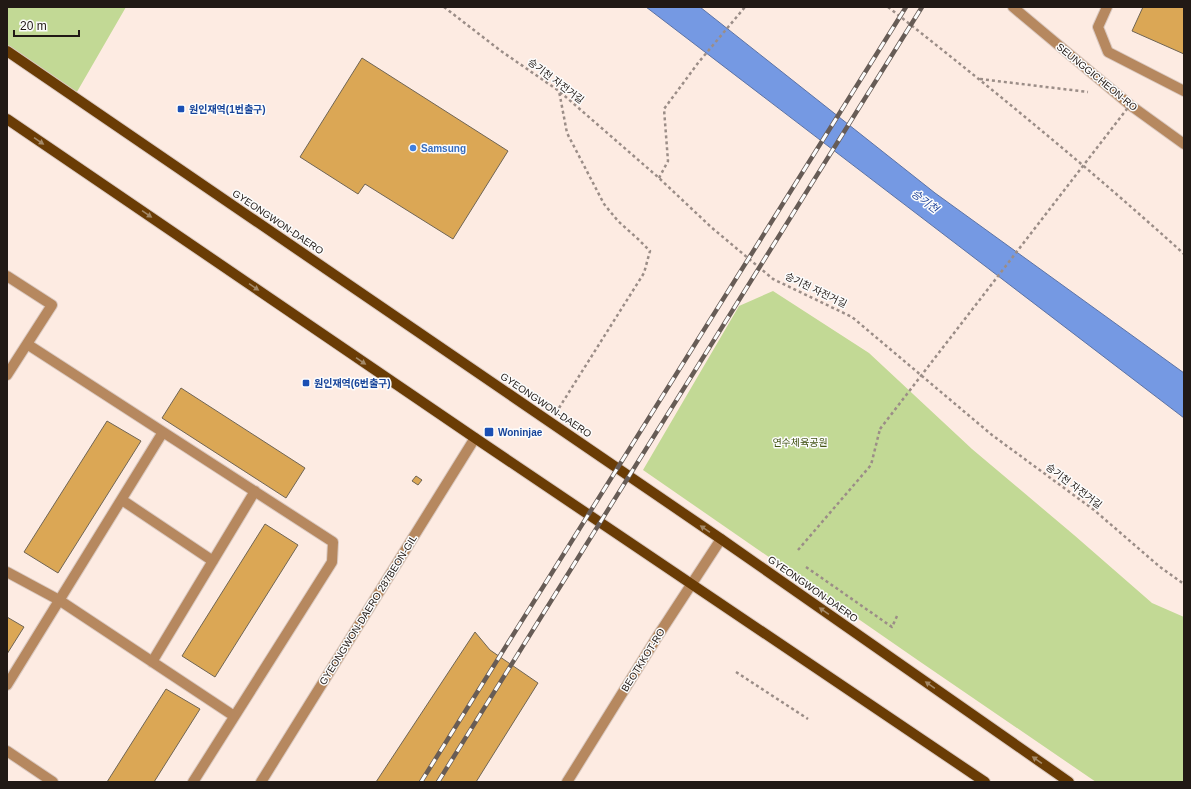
<svg xmlns="http://www.w3.org/2000/svg" width="1191" height="789" font-family="Arial,'Noto Sans KR',sans-serif">
	<style>
		.green { fill: #c2d995 }
		.water { fill: #7599e3; stroke: #5c73a5 }
		.building { fill: #dba755; stroke: #706554 }
		.lines { fill: none; stroke-linecap: round; stroke-linejoin: round }
		.minor-casing { stroke: #dac9c1; stroke-width: 12 }
		.major-casing { stroke: #dac9c1; stroke-width: 12 }
		.path { stroke: #9b8d87; stroke-width: 2.5; stroke-dasharray: 3 3; stroke-linecap: butt }
		.minor { stroke: #b6885f; stroke-width: 10 }
		.major { stroke: #6a3c05; stroke-width: 10 }
		.rail-casing { stroke: #675c56; stroke-width: 4.5 }
		.rail { stroke: #fcfcfc; stroke-width: 3; stroke-dasharray: 9; stroke-linecap: butt }
		.path-bridge { stroke: #9b8d87; stroke-width: 2.5; stroke-dasharray: 3 3; stroke-linecap: butt }
		.oneway { fill: #a48968 }
		.transit-dot { fill: #1a4fb4; stroke: #fcfcfc; stroke-width: 1.5 }
		.shop-dot { fill: #3f7fe0; stroke: #fcfcfc; stroke-width: 1.5 }
		.labels { text-anchor: middle; dominant-baseline: central; stroke-width: 3; stroke-linejoin: round; paint-order: stroke }
		.street-label { font-size: 10px; fill: #211915; stroke: #fcfcfc }
		.transit-label { font-size: 10px; font-weight: bold; fill: #164399; stroke: #fcfcfc; text-anchor: start }
		.shop-label { font-size: 10px; font-weight: bold; fill: #366cbe; stroke: #fcfcfc; text-anchor: start }
		.park-label { font-size: 10px; fill: #425315; stroke: #fcfcfc }
		.water-label { font-size: 11px; font-style: italic; fill: #20449a; stroke: #fcfcfc }
	</style>
	<rect width="100%" height="100%" fill="#fdebe2"/>
	<!-- green -->
	<path class="green" d="M7,7h119l-52,90 -67,-46z
		M773,291l96,62 103,96 102,86 78,68 32,14v165h-88l-177,-121 -276,-191 96,-164z"/>
	<!-- water -->
	<path class="water" d="M646,7h54l235,186 249,180v45z"/>
	<!-- building -->
	<path class="building" d="M1143,7h41v47l-52,-23z
		M362,58l146,93 -55,88 -88,-55 -7,10 -58,-37z
		M181,388l124,80 -19,30 -124,-80z
		M107,421l34,20 -83,132 -34,-21z
		M416,476l6,4 -4,5 -6,-4z
		M265,524l33,21 -83,132 -33,-21z
		M7,617l17,10 -17,27z
		M475,632l15,18 48,33 -62,99h-100z
		M166,689l34,20 -46,73h-47z"/>
	<g class="lines">
		<!-- minor casing -->
		<g class="minor-casing">
			<path id="minor" d="M1013,7l117,98 54,39
				M1107,7l-9,20 10,25 76,39
				M7,276l45,29 -45,70
				M27,344l306,198 -1,20 -139,220
				M122,500l91,61
				M7,572l52,28 175,116
				M152,662l103,-171
				M7,685l156,-253
				M7,751l46,31
				M261,782l214,-344
				M567,782l92,-148 62,-95"/>
		</g>
		<!-- major casing -->
		<g class="major-casing">
			<path id="major" d="M7,51l714,488 348,243
				M7,119l468,319 510,344"/>
		</g>
		<!-- path -->
		<path class="path" d="M444,7l57,44 58,40 100,87 52,49 62,52 79,38 140,118 102,75 66,57 24,17
			M888,7c101,79 201,161 296,247
			M980,79l108,13
			M659,178l9,-17 -4,-52 34,-46 47,-56
			M559,408l85,-135 6,-22 -12,-12 -20,-18 -14,-17 -37,-71 -8,-42
			M798,550l73,-85 9,-36
			M806,567l86,60 5,-11
			M736,672l72,47"/>
		<!-- minor -->
		<use href="#minor" class="minor"/>
		<!-- major -->
		<use href="#major" class="major"/>
		<!-- rail casing -->
		<g class="rail-casing">
			<path id="rail" d="M421,782l485,-775
				M438,782l484,-775"/>
		</g>
		<!-- rail -->
		<use href="#rail" class="rail"/>
		<!-- path-bridge -->
		<path class="path-bridge" d="M880,429l250,-324"/>
	</g>
	<!-- one-way arrows -->
	<defs><path id="oneway-solid" d="M-6-.8H1V-3.2L6.5 0L1 3.2V.8H-6Z"/></defs>
	<g class="oneway">
		<use href="#oneway-solid" transform="translate(39 141) rotate(34)"/>
		<use href="#oneway-solid" transform="translate(147 214) rotate(34)"/>
		<use href="#oneway-solid" transform="translate(254 287) rotate(34)"/>
		<use href="#oneway-solid" transform="translate(361 361) rotate(34)"/>
		<use href="#oneway-solid" transform="translate(705 529) rotate(-146)"/>
		<use href="#oneway-solid" transform="translate(824 611) rotate(-145)"/>
		<use href="#oneway-solid" transform="translate(930 685) rotate(-145)"/>
		<use href="#oneway-solid" transform="translate(1037 760) rotate(-145)"/>
	</g>
	<!-- markers -->
	<g class="transit-dot">
		<rect x="177" y="105" width="8" height="8" rx="2"/>
		<rect x="302" y="379" width="8" height="8" rx="2"/>
		<rect x="484" y="427" width="10" height="10" rx="2"/>
	</g>
	<circle class="shop-dot" cx="413" cy="148" r="4"/>
	<g class="labels">
		<!-- street labels -->
		<g class="street-label">
			<text transform="translate(1097 77) rotate(39)">SEUNGGICHEON-RO</text>
			<text transform="translate(556 81) rotate(37)">승기천 자전거길</text>
			<text transform="translate(278 222) rotate(34)">GYEONGWON-DAERO</text>
			<text transform="translate(816 290) rotate(26)">승기천 자전거길</text>
			<text transform="translate(546 405) rotate(34)">GYEONGWON-DAERO</text>
			<text transform="translate(1074 486) rotate(37)">승기천 자전거길</text>
			<text transform="translate(813 589) rotate(35)">GYEONGWON-DAERO</text>
			<text transform="translate(368 610) rotate(-58)">GYEONGWON-DAERO 287BEON-GIL</text>
			<text transform="translate(643 660) rotate(-58)">BEOTKKOT-RO</text>
		</g>
		<!-- transit labels -->
		<g class="transit-label">
			<text x="189" y="109">원인재역(1번출구)</text>
			<text x="314" y="383">원인재역(6번출구)</text>
			<text x="498" y="432">Woninjae</text>
		</g>
		<!-- shop labels -->
		<g class="shop-label">
			<text x="421" y="148">Samsung</text>
		</g>
		<!-- park labels -->
		<g class="park-label">
			<text x="800" y="442">연수체육공원</text>
		</g>
		<!-- water labels -->
		<g class="water-label">
			<text transform="translate(925 201) rotate(37)">승기천</text>
		</g>
	</g>
	<!-- border -->
	<rect width="1191" height="789" fill="none" stroke="#211915" stroke-width="16"/>
	<!-- scale -->
	<path d="M14 30v6h65v-6" fill="none" stroke="#211915" stroke-width="2"/>
	<text x="20" y="30" font-size="12" fill="#211915" stroke="#fcfcfc" stroke-width="3" paint-order="stroke">20 m</text>
</svg>
